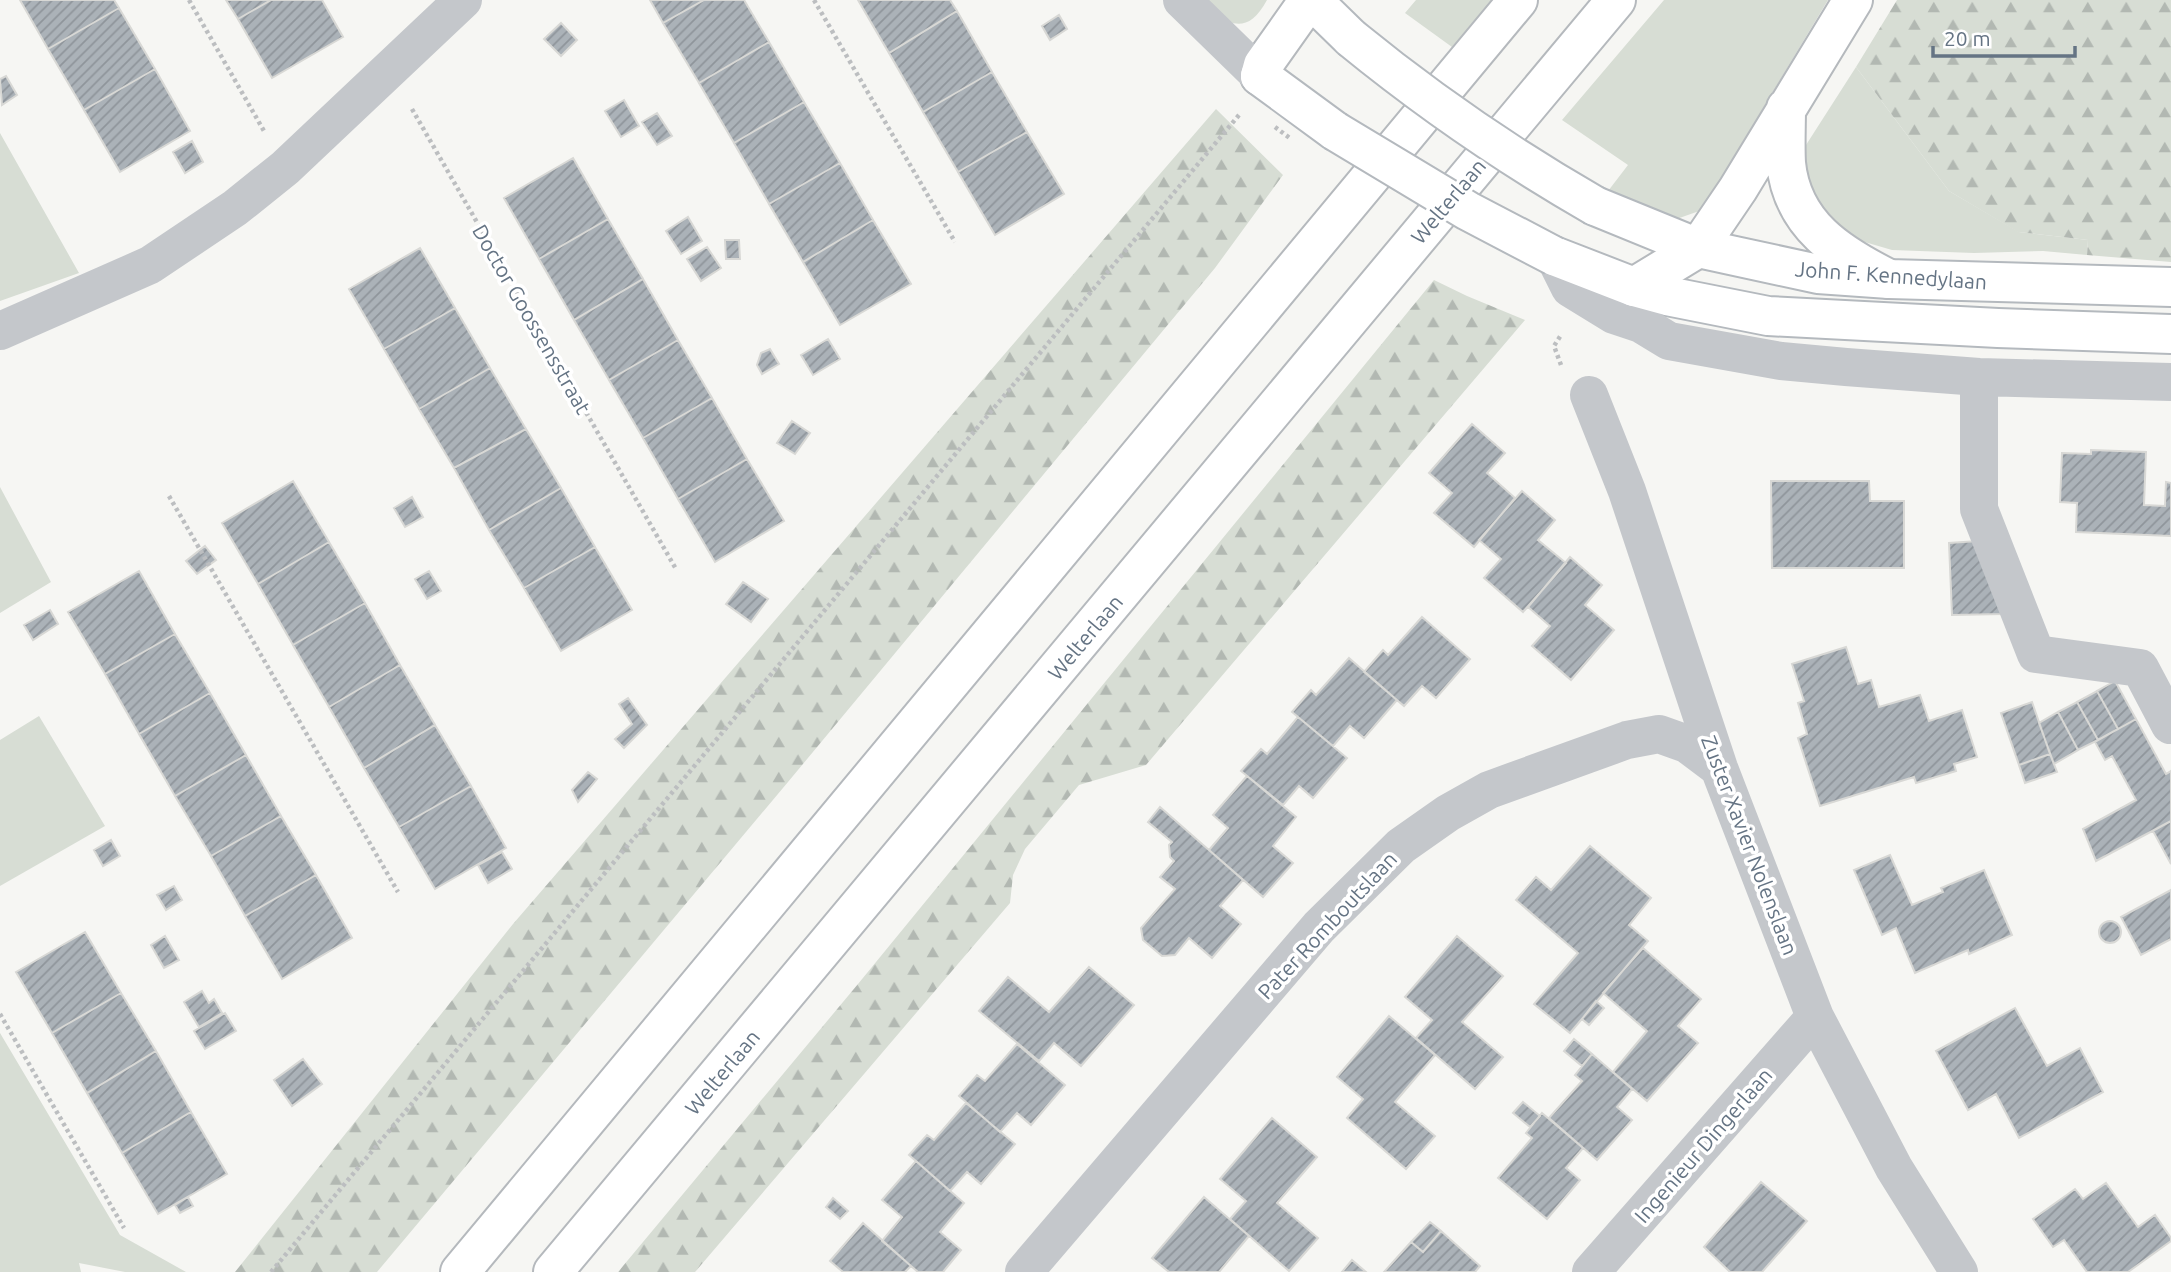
<svg xmlns="http://www.w3.org/2000/svg" width="2171" height="1272" font-family="Ubuntu,sans-serif">
	<style>
		.grass { fill: #d7ddd4 }
		.forest { fill: url(#forest-firs) }
		.building { fill: url(#building-hatch); stroke: #d8d8d5; stroke-width: 2 }
		.lines { fill: none; stroke-linecap: round; stroke-linejoin: round }
		.secondary-casing { stroke: #b4b9be; stroke-width: 42 }
		.primary-casing { stroke: #b5b9bd; stroke-width: 42 }
		.path { stroke: #bcbec0; stroke-width: 4.5; stroke-dasharray: 3.5 3.5; stroke-linecap: butt }
		.minor { stroke: #c4c7cb; stroke-width: 38 }
		.tertiary { stroke: #c4c7cb; stroke-width: 38 }
		.secondary { stroke: #fff; stroke-width: 38 }
		.primary { stroke: #fff; stroke-width: 38 }
		.secondary-bridge-casing { stroke: #b4b9be; stroke-width: 42; stroke-linecap: butt }
		.path-bridge { stroke: #bcbec0; stroke-width: 4.5; stroke-dasharray: 3.5 3.5; stroke-linecap: butt }
		.secondary-bridge { stroke: #fff; stroke-width: 38 }
		.labels { text-anchor: middle; dominant-baseline: central; stroke-width: 7; stroke-linejoin: round; paint-order: stroke }
		.street-label { font-size: 21px; fill: #657484; stroke: #fff }
	</style>
	<defs>
		<pattern id="forest-firs" width="22" height="20" patternUnits="userSpaceOnUse" patternTransform="scale(1.75)"><rect width="22" height="20" fill="#d7ddd4"/><path d="M5 1l3.5 6h-7zM16 11l3.5 6h-7z" fill="#b2b8b2"/></pattern>
		<pattern id="building-hatch" width="6" height="6" patternUnits="userSpaceOnUse" patternTransform="scale(1.75)"><rect width="6" height="6" fill="#abb2b8"/><path d="M-1 1l2-2M0 6l6-6M5 7l2-2" fill="none" stroke="#8f959b"/></pattern>
	</defs>
	<rect width="100%" height="100%" fill="#f6f6f3"/>
	<!-- grass -->
	<path class="grass" d="M1196,0h71c-22,41 -44,21 -71,0z
		M1416,0h76l-40,47 -47,-34z
		M1664,0h164l-126,210 -31,11 -66,-26 23,-30 -66,-45z
		M1856,67l93,124 70,41 69,8 -1,15 -44,-4 -69,2 -82,-3 -41,-12 -40,-39 -6,-29 1,-25z
		M0,133l79,140 -79,28z
		M0,487l51,95 -51,31z
		M39,716l66,110 -105,60v-146z
		M0,1033l120,202 66,37h-61l-46,-9 2,9h-81z"/>
	<!-- forest -->
	<path class="forest" d="M1897,0h274v262l-84,-7 1,-15 -70,-8 -69,-41 -93,-124z
		M1216,109l67,66 -68,93 -427,514 -411,490h-142l278,-348z
		M1434,280l33,16 58,24 -379,445 -67,20 -54,64 -12,26 -3,28 -315,369h-77l240,-288z"/>
	<!-- building -->
	<path class="building" d="M20,0h94l5,8 -71,41z
		M226,0h45l-33,19z
		M271,0h51l21,37 -71,41 -34,-59z
		M650,0h54l-41,23z
		M704,0h40l25,42 -70,41 -36,-60z
		M858,0h92l7,11 -68,42z
		M119,8l36,61 -71,41 -36,-61z
		M957,11l35,61 -69,40 -34,-59z
		M1059,15l8,14 -17,11 -8,-14z
		M561,23l16,17 -16,16 -17,-17z
		M769,42l35,60 -70,41 -35,-60z
		M155,69l35,62 -70,41 -36,-62z
		M992,72l35,60 -69,40 -35,-60z
		M6,76l11,19 -15,10 -2,-26z
		M624,100l15,26 -18,11 -16,-26z
		M804,102l36,61 -71,41 -35,-61z
		M657,113l15,23 -15,9 -15,-23z
		M1027,132l37,62 -69,41 -37,-63z
		M192,141l11,21 -18,11 -12,-21z
		M573,158l35,61 -69,40 -35,-61z
		M840,163l33,57 -70,42 -34,-58z
		M688,217l14,24 -21,13 -15,-23z
		M608,219l35,60 -69,41 -35,-61z
		M873,220l38,64 -71,41 -37,-63z
		M725,240h14l1,19h-14z
		M707,247l14,21 -20,13 -14,-22z
		M420,248l35,60 -71,41 -35,-60z
		M643,279l35,61 -69,40 -35,-60z
		M455,308l35,60 -71,41 -35,-60z
		M828,339l12,20 -27,16 -12,-20z
		M678,340l34,58 -69,40 -34,-58z
		M770,349l9,15 -17,10 -5,-9 4,-12z
		M490,368l36,61 -72,39 -35,-59z
		M712,398l35,61 -69,40 -35,-61z
		M792,421l18,12 -15,21 -18,-11z
		M1472,424l33,29 -18,20 28,25 -41,49 -40,-34 18,-20 -23,-20z
		M526,429l35,59 -72,42 -35,-62z
		M2091,450l55,2 -2,53 21,1 1,-24 5,1v53l-95,-4 1,-29 -17,-1 2,-49 29,1z
		M747,459l37,62 -69,41 -37,-63z
		M293,481l36,61 -71,42 -36,-61z
		M1771,481h98l1,20h34v67h-132z
		M561,488l34,59 -71,41 -35,-58z
		M1522,491l33,29 -17,20 28,23 -43,49 -39,-34 17,-19 -22,-19z
		M412,497l11,20 -18,10 -11,-19z
		M1978,541l24,73 -50,1 -3,-72z
		M329,542l36,61 -72,42 -35,-61z
		M205,546l11,14 -19,14 -11,-13z
		M595,547l37,63 -71,41 -37,-63z
		M1570,557l32,28 -17,20 29,25 -43,50 -39,-34 18,-20 -22,-19z
		M139,571l36,63 -70,40 -37,-62z
		M429,571l12,20 -14,8 -12,-20z
		M743,582l25,17 -17,23 -25,-18z
		M365,603l35,62 -71,42 -36,-62z
		M50,610l8,14 -25,16 -9,-15z
		M1422,617l48,42 -34,39 -14,-12 -18,20 -40,-34 19,-22 5,5z
		M175,634l35,59 -71,41 -34,-60z
		M1846,647l12,37 13,-4 8,27 41,-12 9,26 33,-11 15,47 -23,7 2,7 -40,12 -2,-6 -94,29 -22,-68 9,-4 -9,-31 6,-2 -12,-37z
		M1349,658l48,42 -33,38 -14,-12 -17,20 -41,-34 19,-22 5,5z
		M400,665l35,60 -71,43 -35,-61z
		M2115,681l21,38 -18,10 -21,-38z
		M2097,691l21,38 -20,11 -21,-38z
		M210,693l36,62 -71,41 -36,-62z
		M628,698l19,27 -23,23 -9,-9 17,-15 -13,-20z
		M2032,702l18,52 -31,11 -18,-52z
		M2077,702l21,38 -20,10 -20,-38z
		M2058,712l20,38 -24,14 -15,-41z
		M1298,717l49,41 -34,40 -14,-12 -16,19 -42,-34 20,-22 6,5z
		M2136,719l30,55 5,-3v50l-75,40 -13,-32 53,-29 -24,-44 -7,4 -10,-18z
		M435,725l36,61 -72,41 -35,-59z
		M2050,754l7,18 -32,11 -6,-18z
		M246,755l35,61 -70,40 -36,-60z
		M588,772l9,7 -19,23 -6,-12z
		M1247,776l49,41 -23,29 20,17 -30,34 -54,-47 19,-22 -15,-13z
		M471,786l35,62 -71,41 -36,-62z
		M1160,807l83,73 -23,26 21,18 -29,34 -23,-20 -14,17 -13,1 -19,-16 -2,-12 34,-39 -15,-12 14,-16 -4,-4 -1,-12 3,-3 -24,-20z
		M281,816l35,59 -71,41 -34,-60z
		M2171,821v43l-18,-33z
		M111,840l9,16 -17,10 -9,-16z
		M1590,846l61,52 -22,27 19,16 -78,92 -36,-29 44,-51 -62,-53 20,-23 15,13z
		M502,852l10,17 -24,14 -10,-18z
		M1890,855l22,50 31,-13 -2,-4 43,-18 28,65 -43,19 -1,-4 -53,23 -19,-45 -14,7 -28,-65z
		M316,875l36,63 -70,41 -37,-63z
		M174,886l8,14 -16,10 -9,-15z
		M2171,890v49l-30,16 -20,-38z
		M2099 932a11 11 0 1 1 22 0a11 11 0 1 1-22 0Z
		M85,932l36,61 -69,40 -36,-61z
		M165,936l14,24 -15,8 -13,-23z
		M1457,936l46,40 -41,46 41,35 -28,32 -59,-51 16,-18 -27,-23z
		M1643,948l58,51 -23,27 20,17 -51,58 -34,-29 34,-41 -44,-38z
		M1089,967l45,38 -53,61 -27,-23 -15,18 -60,-50 29,-34 41,35z
		M202,991l7,12 5,-4 8,14 -23,14 -15,-25z
		M121,993l35,58 -69,42 -35,-60z
		M1596,1001l8,7 -15,17 -7,-6z
		M2015,1008l32,58 33,-18 23,44 -84,46 -23,-44 -28,16 -32,-59z
		M225,1013l11,18 -31,18 -11,-18z
		M1389,1016l46,39 -40,47 40,34 -29,33 -59,-51 16,-19 -26,-22z
		M1574,1039l18,15 -10,12 -18,-15z
		M1017,1044l48,41 -34,40 -14,-12 -17,19 -41,-36 18,-21 8,6z
		M156,1051l35,61 -69,41 -35,-60z
		M1592,1054l40,35 -15,18 15,13 -35,40 -48,-42 33,-37 -7,-6z
		M303,1059l19,25 -30,22 -18,-26z
		M1523,1102l17,14 -10,11 -17,-14z
		M966,1103l49,41 -34,40 -14,-12 -17,19 -41,-36 18,-20 7,5z
		M191,1112l36,62 -69,40 -36,-61z
		M1542,1113l41,35 -17,20 14,12 -33,39 -49,-41 34,-40 -6,-5z
		M1272,1118l45,39 -40,46 41,35 -29,33 -59,-52 16,-18 -26,-22z
		M916,1161l48,42 -24,29 21,18 -18,22h-25l-36,-31 20,-24 -20,-17z
		M1761,1182l46,39 -45,51h-32l-26,-25z
		M2106,1183l32,44 17,-12 16,23v3l-43,31h-41l-23,-32 -11,7 -20,-28 42,-30 8,10z
		M188,1197l5,9 -13,7 -5,-8z
		M1204,1197l45,39 -30,36h-50l-17,-14z
		M833,1198l15,13 -8,8 -14,-12z
		M1430,1222l11,9 -18,21 -12,-10z
		M863,1223l48,43 -6,6h-62l-13,-11z
		M1441,1231l39,35 -5,6h-91l27,-30 12,10z
		M1352,1260l14,12h-24z"/>
	<g class="lines">
		<!-- secondary casing -->
		<g class="secondary-casing">
			<path id="secondary" d="M1312,0l39,38
				M1260,76l75,55
				M1595,206l103,42 120,26 71,5 282,8
				M1554,256l80,31 33,9 101,20 230,12 173,6"/>
		</g>
		<!-- primary casing -->
		<g class="primary-casing">
			<path id="primary" d="M1260,76l3,-11 46,-65
				M1786,108c0,18 -1,37 0,55 6,62 53,91 103,116
				M1634,287l64,-39 40,-59 115,-189
				M460,1272l1058,-1272
				M553,1272l1063,-1272"/>
		</g>
		<!-- path -->
		<path class="path" d="M189,0l75,131
			M814,0l141,242
			M412,109l264,460
			M1561,365l-7,-19 7,-11
			M169,496l229,396
			M0,1014l124,214
			M271,1272l968,-1157"/>
		<!-- minor -->
		<path class="minor" d="M1554,256l16,32 44,27 27,9 28,17 112,20 65,6 133,10 192,5
			M0,331l150,-66 85,-57 50,-40 178,-168
			M1979,377v132l57,145 104,14 30,57
			M1589,395l38,96 92,277 96,249 79,151 65,104
			M1024,1272l295,-345 82,-81 47,-33 41,-23 138,-50 32,-6 28,10 32,24
			M1591,1272l224,-255"/>
		<!-- tertiary -->
		<path class="tertiary" d="M1182,0l78,76"/>
		<!-- secondary -->
		<use href="#secondary" class="secondary"/>
		<!-- primary -->
		<use href="#primary" class="primary"/>
		<!-- secondary-bridge casing -->
		<g class="secondary-bridge-casing">
			<path id="secondary-bridge" d="M1351,38c77,63 157,118 244,168
				M1335,131l133,80 86,45"/>
		</g>
		<!-- path-bridge -->
		<path class="path-bridge" d="M1275,127l16,12"/>
		<!-- secondary-bridge -->
		<use href="#secondary-bridge" class="secondary-bridge"/>
	</g>
	<g class="labels">
		<!-- street labels -->
		<g class="street-label">
			<text transform="translate(1448 201) rotate(-50)">Welterlaan</text>
			<text transform="translate(1891 275) rotate(4)">John F. Kennedylaan</text>
			<text transform="translate(532 319) rotate(60)">Doctor Goossensstraat</text>
			<text transform="translate(1085 637) rotate(-50)">Welterlaan</text>
			<text transform="translate(1750 845) rotate(69)">Zuster Xavier Nolenslaan</text>
			<text transform="translate(1327 925) rotate(-47)">Pater Romboutslaan</text>
			<text transform="translate(722 1072) rotate(-50)">Welterlaan</text>
			<text transform="translate(1703 1145) rotate(-49)">Ingenieur Dingerlaan</text>
		</g>
	</g>
	<!-- scale -->
	<path d="M1933 46v10h142v-10" fill="none" stroke="#657484" stroke-width="3.5"/>
	<text x="1944" y="46" font-size="21" fill="#657484" stroke="#ffffff" stroke-width="5" paint-order="stroke">20 m</text>
</svg>
